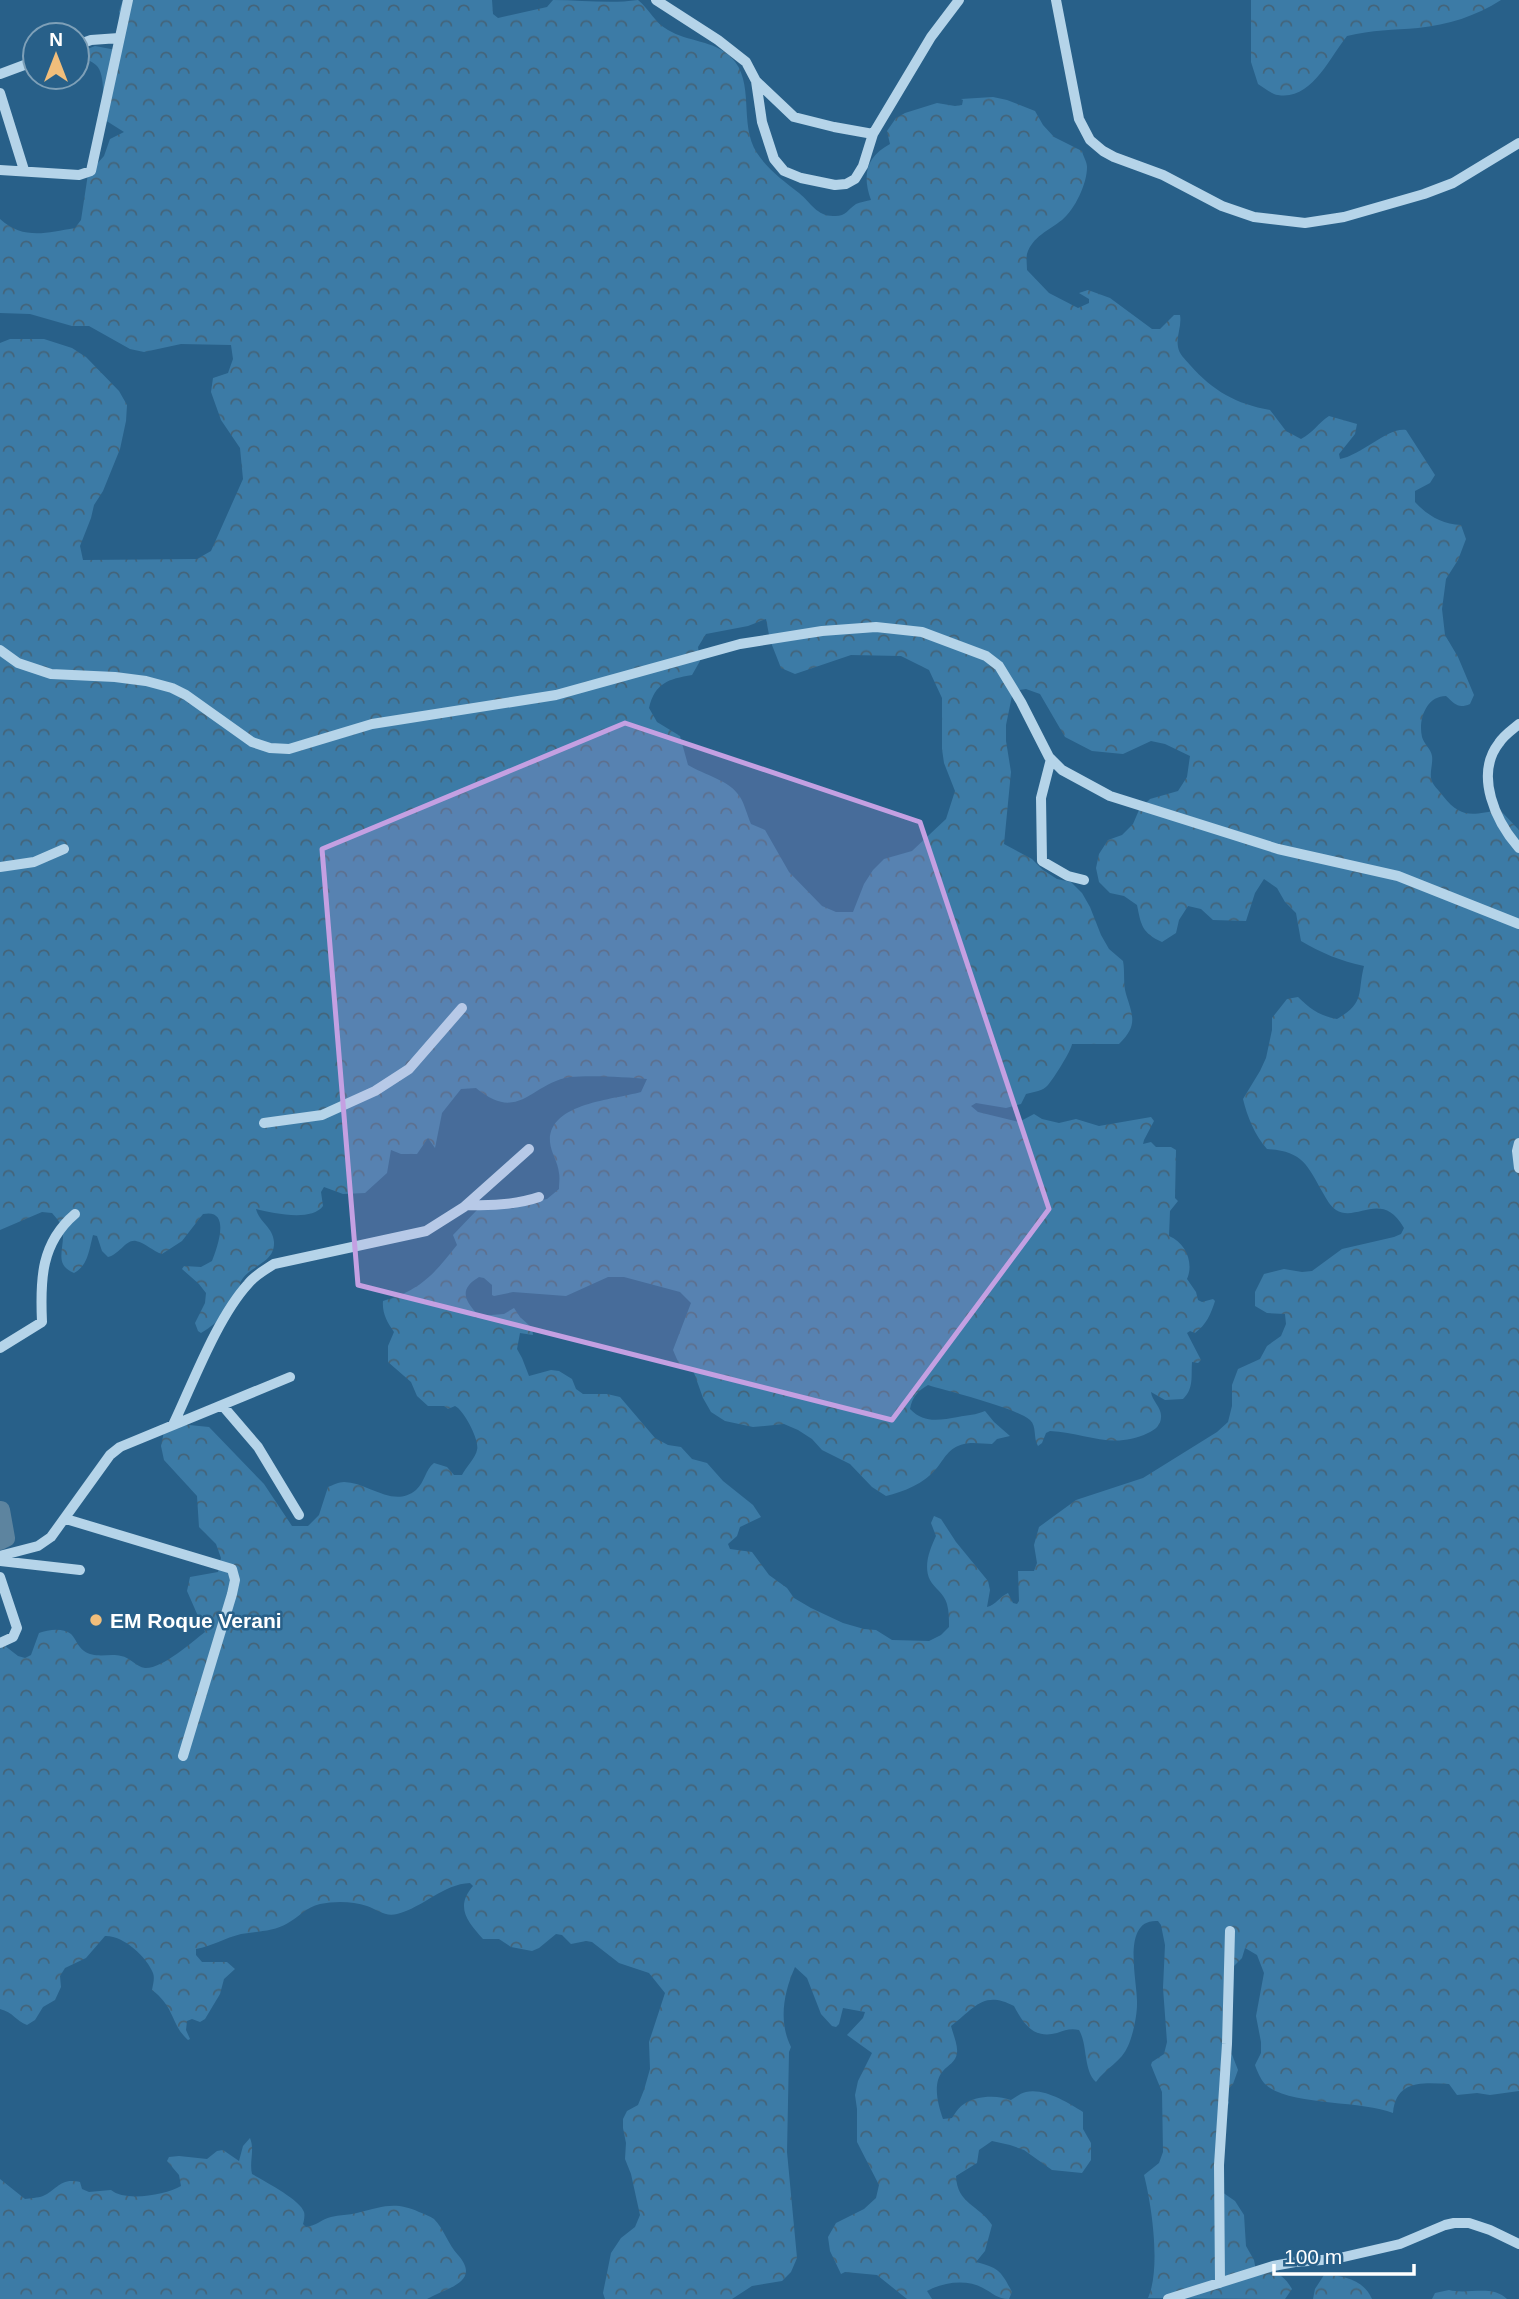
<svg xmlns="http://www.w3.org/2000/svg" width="1519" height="2299" font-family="Arial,sans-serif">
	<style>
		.forest { fill: url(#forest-crowns); fill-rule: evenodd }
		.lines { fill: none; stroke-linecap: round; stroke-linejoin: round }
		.river { stroke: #5d849f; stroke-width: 18 }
		.minor { stroke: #b5d4e9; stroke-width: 10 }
		.marked { fill: #c4a0e2; fill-opacity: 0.2; stroke: #c4a0e2; stroke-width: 5; stroke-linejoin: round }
		.poi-dot { fill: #f1be7b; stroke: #286089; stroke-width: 2.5 }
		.labels { text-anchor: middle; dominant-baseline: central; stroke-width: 5; stroke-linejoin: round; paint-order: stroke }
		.poi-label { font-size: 21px; font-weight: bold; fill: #fff; stroke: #286089; text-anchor: start }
	</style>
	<defs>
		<pattern id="forest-crowns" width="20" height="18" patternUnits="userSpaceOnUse" patternTransform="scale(1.75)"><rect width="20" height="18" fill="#3c7ba6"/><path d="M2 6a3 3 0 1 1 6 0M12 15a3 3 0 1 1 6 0" fill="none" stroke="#446479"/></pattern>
	</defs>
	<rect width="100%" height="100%" fill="#286089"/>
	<!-- forest -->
	<path class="forest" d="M123,0h369l1,14 5,4 49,-11 6,-7c29,0 57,4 85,0 11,9 17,23 30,30 20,12 45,10 63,27 25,25 7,67 26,96 11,17 27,28 42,40 12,10 18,23 34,23 13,1 14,-6 23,-12 4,-2 11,-3 15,-4 -9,-25 -5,-43 19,-56l-3,-13 9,-13 9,-5 32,-10 18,3 7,-1 1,-5 -2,-1 32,-2 14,3 28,11 8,14 11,12 28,14c1,5 5,11 5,16 0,17 -12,42 -25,53 -13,10 -30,17 -35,34 -1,4 0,11 0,16l22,23 29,15 11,-5v-4l-10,-6 9,-3 22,8 42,31h8l14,-14h6c2,11 -4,21 -2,32 1,7 7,12 12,18 23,26 46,39 80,45l16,21 15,8c12,-6 17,-16 28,-23l28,8 -2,10 -16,20 1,5c22,-4 48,-32 66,-29l29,45 -5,8 -15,8v11c13,14 27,22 46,23l5,14 -8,21 -12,19 -4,30 3,26 13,22 16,38 -4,9c-12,5 -15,0 -24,-8 -20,0 -28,24 -24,41 2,7 9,12 10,19 1,7 -2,15 -1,22 1,7 8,12 12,18 19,24 30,18 57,14l19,20v1261l-29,4 -13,-2 -20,2 -8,-11c-25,-1 -53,-5 -56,29 -31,-13 -106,-7 -128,-29 -4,-4 -8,-13 -10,-19l6,-12v-11l-5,-26 8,-43 -7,-18 -12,-7 -3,10 -8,8 -3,86 7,18 -5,14 -7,7v8l3,3 -4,16 -3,74 13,9 9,14 2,31 8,14 2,11c17,-1 27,2 36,18l-7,10 -137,-1c13,-29 4,-92 -4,-123l15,-12 4,-11 -1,-60 -11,-27 1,-3 12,-8 3,-12 -4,-54 2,-43 -4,-20 -3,-4c-38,-3 -20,62 -21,83 0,12 -4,31 -9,42 -6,15 -23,23 -32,36 -13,-12 -8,-37 -17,-52 -8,-2 -14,0 -22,3 -23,6 -33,-8 -43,-27 -31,-16 -39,2 -63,20 2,8 7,19 6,27 -1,9 -9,12 -14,18 -11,12 -5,34 0,48l9,-1c3,-5 7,-11 12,-14 12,-9 35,-9 47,-4 5,-3 10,-7 15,-8 19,-4 42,11 57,20v17l8,14v17l-9,13 -30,-3 -28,-20 -14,-5 -18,-4 -13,9 -2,13 -21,13c1,28 23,29 36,49l-7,26 -9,11c23,6 25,9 36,30l-3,7c-12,0 -16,-6 -26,-11 -16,-9 -40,-6 -56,3l5,8h-25l-30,-24 -32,-3 -4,2 -11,-23 -2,-14 8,-14 28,-14 12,-11 3,-13 -22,-43v-33l-2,-14 3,-14 14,-28 -25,-18 16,-17 2,-6 -22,-4 -4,16 -3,3 -4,-1 -11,-12 -14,-36 -12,-11c-11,25 -17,54 -4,80l-2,5 -2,100 10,106 -6,14 -9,9 -30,5 -20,13h-127l-2,-6 8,-40 10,-15 14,-11 5,-12 -9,-41 -6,-15 1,-16 -3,-15v-9l4,-8 11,-6 6,-15 6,-21 -1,-27 16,-49 -16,-20 -30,-10 -27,-21 -6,-1 -15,3 -9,-9 -6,-1 -17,14 -7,3 -21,-4 -12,-8h-16c-16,-18 -28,-32 -10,-53l-3,-3c-27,1 -46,24 -73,31 -12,3 -19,-4 -30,-8 -14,-5 -33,-5 -47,-2 -14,3 -21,13 -32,19 -15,9 -31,8 -47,11 -16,4 -29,12 -45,15v6l6,7h25l8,7 -11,10 -4,15 -15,25 -5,3 -8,-3 -5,2 -1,9 4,9 -2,1c-17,-15 -13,-33 -36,-50 1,-6 3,-12 1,-17 -6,-16 -30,-38 -48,-37l-19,22 -21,10 -5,8 1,11 -6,13 -12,7 -8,13 -8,5c-11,-4 -14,-13 -27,-16v-367l18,14 7,2 6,-3 8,-22c9,-3 23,-6 32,1 5,5 7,13 13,17 11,8 26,2 37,5 9,1 15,11 24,12 17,1 47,-26 60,-36l-18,-41 3,-14 28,-5 3,-14 -5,-14 -17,-17 -2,-31 -33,-36 -3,-14 3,-14 15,-8 30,3 55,57 28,42h16l11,-11 9,-28c5,-2 11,-5 16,-5 24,0 49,27 72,8 9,-8 9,-20 18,-27l13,4 7,8h8c4,-8 14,-18 15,-25 3,-9 -13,-40 -22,-44l-7,3 -4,-3h-16l-11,-10 -6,-14 -23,-20v-16l6,-14c-7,-10 -12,-19 -11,-31 38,-11 50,-26 74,-56l-4,-10 24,-25 20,-4 15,3 12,-5 23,-5 12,-10c0,-5 1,-11 0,-16 -1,-11 -8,-20 -9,-31 -2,-39 63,-42 91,-50l6,-13c-18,-2 -58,-4 -77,-2 -39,6 -51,47 -94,11l-15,1 -19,24 -7,35 -7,-10 -11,16h-16l-10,-4 -4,23 -22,20 -22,1 -19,-7 -3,5 2,14c-12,16 -50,7 -67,3 3,13 17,18 18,33 1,20 -21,23 -31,36 -5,6 -2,11 -3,16 -2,11 -29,34 -39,39l-3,-2 -3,-8 10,-20 1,-10 -7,-9 -17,-15 2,-3 17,1 11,-6c5,-13 20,-53 -9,-47l-21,27 -20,13c-10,-3 -16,-11 -26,-13 -10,-2 -17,14 -28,16l-6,-6 -5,-15 -4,-1c-4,15 -5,31 -19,38 -20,-8 -10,-23 -11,-40 0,-8 -6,-14 -11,-20l-10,-1 -42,18v-887l10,-4h34l28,9 14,9 33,34 8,14 -1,16 -6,28 -17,42 -9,14 -3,13 -11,28 3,14 114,-1 14,-8 32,-72 -3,-31 -19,-28 -10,-28 2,-14 15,-5 5,-14 -2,-14 -50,-1 -37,8 -14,-3 -41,-23h-17l-42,-12 -30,-1v-94c23,21 46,14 75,9l6,-8 7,-46 16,-18 6,-17 14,-7 -19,-12c-4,-15 2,-45 -9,-55 -4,-4 -10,-5 -14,-9l3,-6 10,-4 21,4 5,-25 -2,-14zM766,619l4,21 11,28 14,6 56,-19 50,1 28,14 13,28v51l2,14 11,28 -9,28 -34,32 -28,8 -11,11 -9,14 -11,28h-17l-14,-6 -33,-34 -24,-42 -14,-6c-4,-9 -6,-19 -11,-27 -10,-17 -36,-22 -52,-32l-8,-29 -23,-14 -8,-14c6,-25 19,-29 43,-33l8,-14 -2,-14 8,-13 42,-8zM1026,689l14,5 25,43 27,14 31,3 28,-13 14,3 25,12 -3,21 -9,14 -28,8 -11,11 -6,14 -11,11 -14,5 -9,14 -3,14 3,14 11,11 14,3 13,9c4,20 5,28 25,37l14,-9 3,-13 9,-14 13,3 12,11 33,1 9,-28 9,-14 13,9 8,14 11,11 5,28c20,12 40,20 63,25 -7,27 2,36 -27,53 -17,-3 -27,-10 -39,-22l-11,2 -15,19v12l-6,28 -6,13 -17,28c4,17 12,37 24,50 35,2 40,15 56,44 3,5 7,13 13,17 21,13 46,-21 68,18l-3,6 -7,3 -52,12 -30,22 -10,1 -18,-3 -20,5 -9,18v14l12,7 18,1 1,10 -5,12 -14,10 -7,13 -22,10 -6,16v21l-4,16 -11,10 -74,46 -67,22 -37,27 -5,18 3,18 -3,8h-16l1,30 -2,3 -4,-1 -5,-10c-9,4 -12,12 -21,14l3,-17 -2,-9 -32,-39 -15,-23 -7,-3 -3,7 5,13c-6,13 -13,30 -6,44 5,9 14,13 17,24 2,7 2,15 2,23l-8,8 -12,6 -37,-1 -16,-10 -12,-1 -21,-6 -32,-15 -17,-10 -7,-10 -18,-13 -17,-23 -22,-3 -2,-5 9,-8 3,-9 21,-10 -8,-12 -30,-24 -16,-18 -15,-4 -11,-12 -13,-2 -13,-7 -35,-41 -13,-3h-24l-7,-5 -4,-10 -13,-8 -8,-1 -22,6 -7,-18 -5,-9 3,-16 13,2 -1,-7 -12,-11 -6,-9 -10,6 -25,2c-13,-14 -22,-26 0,-39l5,1 8,7v10l2,1 19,-4 53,4 42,-19h16l56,15 11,11 -18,47 6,14 14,6 10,28 8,14 14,9 28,6 31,-3 14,6 14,9 10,11 28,14 22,23 14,9c17,-4 39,-13 50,-27 9,-11 12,-21 28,-25 8,-2 20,0 28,0l5,-5 13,-3 -16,-14 -9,-11c-9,4 -17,4 -27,6 -18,3 -34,7 -48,-8 2,-12 8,-18 18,-24 22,7 86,22 102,35 7,6 3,18 8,26l4,-3 4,-10 4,-2c36,2 63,19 98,2 7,-3 13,-8 13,-16 1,-9 -9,-16 -10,-25l14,8 18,-1c11,-10 8,-23 9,-37l6,1 3,-3 -14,-27 3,-2 5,2c11,-8 16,-19 20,-32l-2,-2 -11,3 -4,-2 -2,-8 -9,-13c7,-16 -1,-36 -18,-43l1,-25 8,-10 -3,-3 1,-48 -5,-3h-15l-5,-5 -8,2 1,-4 10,-19 -3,-4 -52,9 -23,-7 -17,4 -17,-4 -8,-5 -15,8 -41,-10 -7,-6 5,-3 30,5 15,-4 5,-10c8,-2 17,-3 22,-9 6,-7 23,-34 24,-41h47c19,-19 14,-27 7,-50 -3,-10 -1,-23 -3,-33l-14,-12 -8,-14 -11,-28 -8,-14 -11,-11 -14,-3 -14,-9 -11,-11 -28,-15 7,-72 -5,-31v-16l7,-34z
		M1251,0h250c-25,16 -53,25 -83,28 -25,2 -46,2 -71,8 -17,21 -36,65 -69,59 -7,-1 -15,-8 -20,-11l-7,-22z
		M250,2138c5,12 -1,24 2,36 12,7 49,26 52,38 1,3 0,9 -1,12l3,3c10,-1 16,-8 25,-10 8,-2 18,-2 26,-4 26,-6 37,-12 62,-1 5,2 11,4 15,7 10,10 14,25 24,36 24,27 -12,33 -31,44h-427v-120l25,20c5,-1 13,-1 18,-3 14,-6 17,-19 37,-14l2,7 7,3 22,-2c14,12 55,5 70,-4l-2,-11 -12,-14 2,-4 10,-1 28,3 10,-8 6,-1 16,11 4,-15z
		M1324,2275c19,0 40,5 48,24h-59l2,-10z
		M1449,2290c19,5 43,-6 58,9h-75l3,-6z"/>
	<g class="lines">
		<!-- river -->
		<path class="river" d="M0,1541l6,-3 -5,-28"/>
		<!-- minor -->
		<path class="minor" d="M656,0l62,40 28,22 10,19 6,41 12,37 10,12 17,7 34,7 11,-1 9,-5 8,-13 10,-32 58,-97 28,-37
			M1056,0l23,119 11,21 13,11 11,6 49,18 59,31 32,11 51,6 39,-6 80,-23 29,-11 66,-40
			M77,45l14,-5 28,-2
			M0,74l35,-13
			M756,81l38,36 40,10 39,7
			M0,93l24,77
			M0,170l79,5 12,-4 37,-171
			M0,650l18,13 33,11 64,3 31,4 26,7 14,7 66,47 18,6 19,1 83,-25 184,-29 184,-51 82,-13 54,-4 46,5 64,24 13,10 22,36 28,55 13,13 48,26 168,53 120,27 121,48
			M1519,724c-7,6 -15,11 -20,19 -25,32 -3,79 20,105
			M1051,759l-10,39 1,63 26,15 16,4
			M0,867l34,-5 30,-13
			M264,1123l58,-8 53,-24 34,-22 53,-61
			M1519,1143l-2,8 2,17
			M467,1205c25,1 49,0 72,-8
			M0,1348l42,-26c-2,-43 -1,-79 33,-108
			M222,1405l36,42 41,68
			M173,1425c20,-42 44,-107 75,-141 7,-9 17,-14 26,-20l152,-33 38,-24 65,-58
			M66,1519l166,50 3,11 -3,14 -49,162
			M0,1556l38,-10 13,-9 59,-82 10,-8 170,-70
			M0,1561l80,9
			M0,1577l17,51 -4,9 -13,6
			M1220,2283l-1,-118 8,-121 3,-113
			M1168,2299l105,-33 22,-4 40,-3 65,-15 45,-19 9,-2h15l21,7 29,14"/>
	</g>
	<!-- marked area -->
	<path class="marked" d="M625,723l295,99 129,387 -157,211 -534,-135 -36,-436z"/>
	<!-- markers -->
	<circle class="poi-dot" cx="96" cy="1620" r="7"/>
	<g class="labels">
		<!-- poi labels -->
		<g class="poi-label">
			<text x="110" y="1620">EM Roque Verani</text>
		</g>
	</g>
	<!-- north arrow -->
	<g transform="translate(56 56)"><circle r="33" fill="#286089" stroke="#7ea0b8" stroke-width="2"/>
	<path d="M0-5L12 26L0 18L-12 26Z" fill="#f1be7b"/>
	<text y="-10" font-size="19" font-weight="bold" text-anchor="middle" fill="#ffffff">N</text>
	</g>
	<!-- scale -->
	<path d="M1274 2264v10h140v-10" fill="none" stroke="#ffffff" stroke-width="3.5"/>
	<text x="1284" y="2264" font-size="21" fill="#ffffff" stroke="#286089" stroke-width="5" paint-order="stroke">100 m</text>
</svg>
